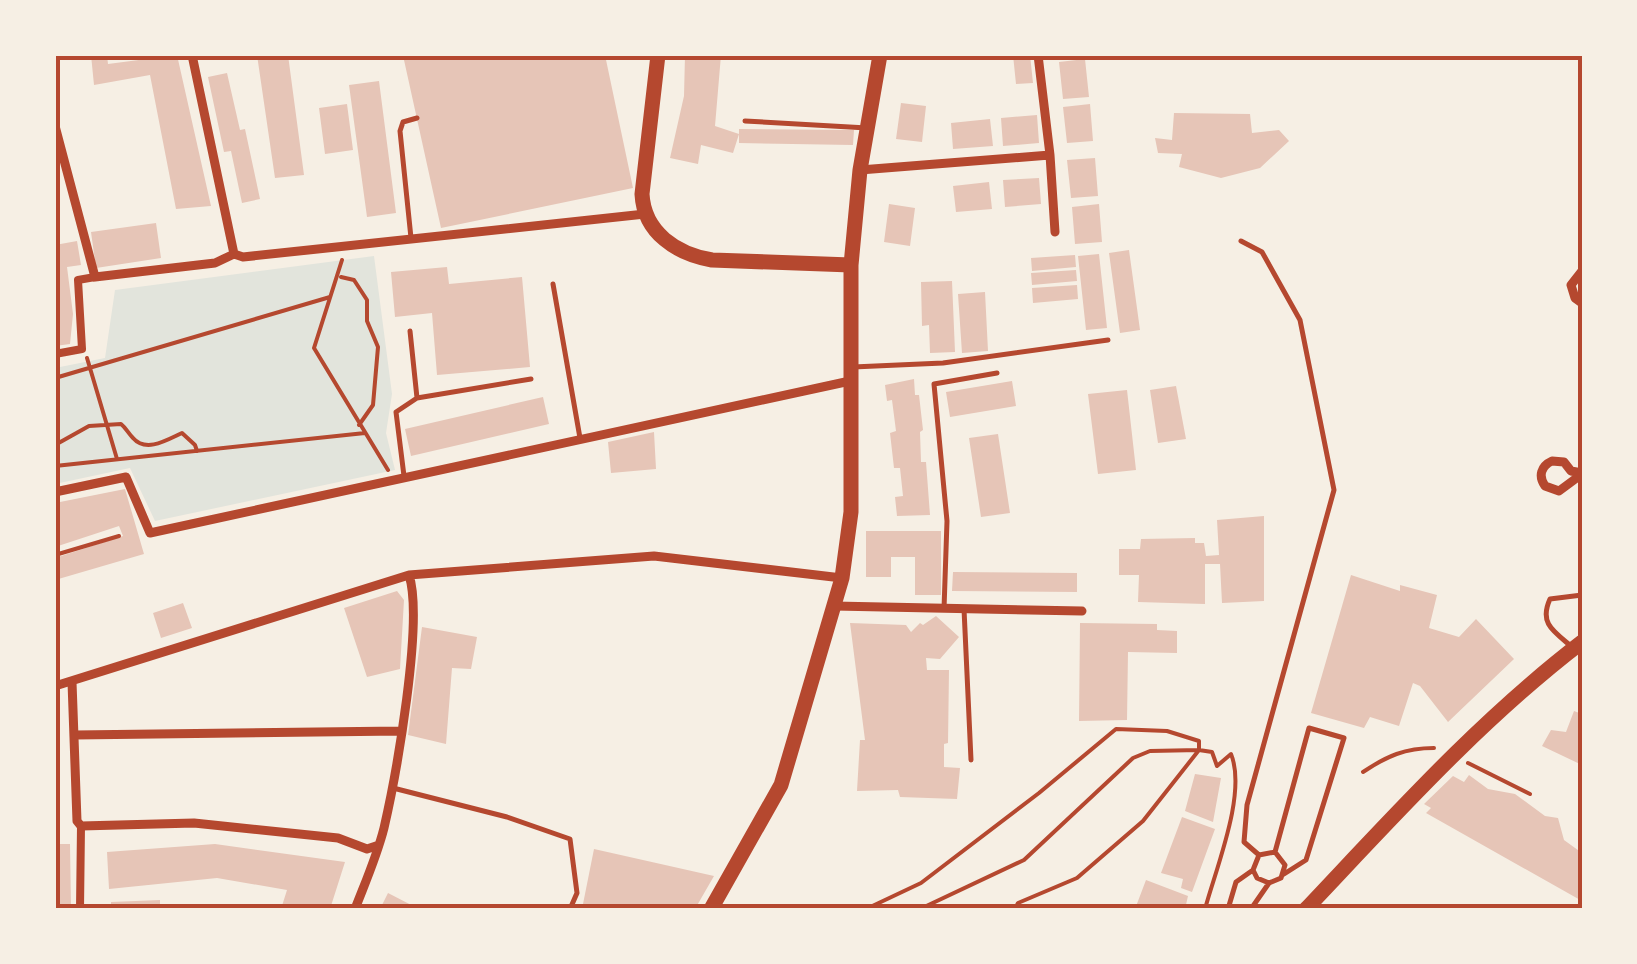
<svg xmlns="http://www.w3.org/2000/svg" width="1637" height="964" font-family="'Golos Text',sans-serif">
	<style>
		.green { fill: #e2e4dc }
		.building { fill: #e6c5b7 }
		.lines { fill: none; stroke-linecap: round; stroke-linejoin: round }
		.path { stroke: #b5482f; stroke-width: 4 }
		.service { stroke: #b5482f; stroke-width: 5 }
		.pedestrian { stroke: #b5482f; stroke-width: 8 }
		.minor { stroke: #b5482f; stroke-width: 9 }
		.primary { stroke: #b5482f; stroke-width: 15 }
		.neatline { fill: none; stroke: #b5482f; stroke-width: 4 }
	</style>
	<rect width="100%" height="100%" fill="#f6efe4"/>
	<!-- green -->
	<path class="green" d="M374,256l18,138 -6,39 9,37 -240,51 -25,-53 -75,16v-116l50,-10 10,-68z"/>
	<!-- building -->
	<path class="building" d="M91,55h16l1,9 69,-9 34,151 -35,3 -26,-134 -56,10z
		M257,55h31l16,120 -29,3z
		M430,55h175l28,133 -192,40 -37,-168z
		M685,55h36l-6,71 24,8 -6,19 -32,-8 -3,19 -28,-6 14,-62z
		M1013,55h17l3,28 -17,1z
		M1085,59l4,38 -26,2 -4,-37z
		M227,73l13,57 5,-1 15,70 -18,4 -11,-52 -7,1 -16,-75z
		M379,81l17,132 -29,4 -18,-132z
		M901,103l25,3 -4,36 -26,-3z
		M347,104l6,46 -28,4 -6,-46z
		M1090,104l3,37 -26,2 -4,-36z
		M1174,113l76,1 2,19 27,-3 10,11 -29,27 -39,10 -42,-11 3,-13 -24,-1 -3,-15 17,2z
		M1037,115l2,28 -36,3 -2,-28z
		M990,119l3,27 -40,3 -2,-26z
		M739,129l115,1 -1,15 -114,-2z
		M1095,158l3,38 -27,2 -4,-38z
		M1039,178l2,26 -36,3 -2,-27z
		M989,182l3,27 -36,3 -3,-26z
		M889,204l26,4 -5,38 -26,-4z
		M1099,204l3,38 -27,2 -3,-37z
		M156,223l5,35 -65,10 -5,-36z
		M77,241l4,24 -14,2 6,47 -3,30 -15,2v-101z
		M1129,250l11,80 -20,3 -11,-80z
		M1099,254l8,74 -21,2 -8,-74z
		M1075,255l1,12 -44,4 -1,-13z
		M447,267l2,17 73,-7 8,90 -93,8 -5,-62 -37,4 -4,-45z
		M1076,270l1,11 -45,4 -1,-12z
		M952,281l3,71 -25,1 -1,-28 -7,1 -1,-44z
		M1077,285l1,14 -45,4 -1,-15z
		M985,292l3,59 -26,2 -4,-59z
		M914,379l1,16h4l4,35 -3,2 1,30h5l4,53 -33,1 -2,-19 8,-1 -3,-28h-6l-4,-35 6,-2 -4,-31 -5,1 -2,-16z
		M1012,381l4,25 -66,11 -4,-25z
		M1176,386l10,53 -28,4 -8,-53z
		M1127,390l9,80 -38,4 -10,-80z
		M543,397l6,27 -138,32 -6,-27z
		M654,432l2,37 -45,4 -3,-31z
		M998,434l12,79 -29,4 -12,-79z
		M125,489l19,65 -89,26v-22l68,-22 -4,-10 -64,21v-44z
		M1264,516v85l-42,2 -2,-39h-15v40l-67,-2 1,-27h-20v-26h21l1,-10 54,-1v5h9l2,13 13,-1 -2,-35z
		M866,531h75v64h-26v-38h-24v20h-25z
		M953,572l124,1v19l-125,-1z
		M1351,575l49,16v-6l37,10 -8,33 30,9 17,-18 38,40 -66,63 -28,-36 -7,-3 -14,43 -29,-9 -6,11 -53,-15z
		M397,591l7,9 -4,69 -33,8 -23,-69z
		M183,603l9,25 -31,10 -8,-25z
		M936,616l23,21 -19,22 -14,-1 1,12h22l-1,73 -4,1v23l16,1 -3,31 -57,-2 -2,-7 -41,1 3,-51h5l-15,-117 56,2 5,7 9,-9 3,2z
		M1080,623l77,1v6l20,1v22l-49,-1 -1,68 -48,1z
		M422,627l55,10 -6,32 -19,-1 -6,76 -38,-9z
		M1574,711l8,3v51l-40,-19 9,-16 15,2z
		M1195,774l26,4 -8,44 -28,-11z
		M1469,775l19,14 27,5 30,22 13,2 6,22 18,13v48l-156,-88 5,-5 -7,-4 29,-28 11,6z
		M1182,817l33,12 -23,63 -11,-4 2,-9 -22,-6z
		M55,844h15l1,65h-16z
		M215,844l130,18 -15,47h-49l6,-19 -70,-12 -108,11 -2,-37z
		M594,849l120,27 -19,33h-113z
		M1146,880l42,16 -3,13h-50z
		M388,893l31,16h-39z
		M160,900v9h-49v-7z"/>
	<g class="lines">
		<!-- path -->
		<path class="path" d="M342,260l-28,88 74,122
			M341,277l13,3 13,20v21l11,26 -5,58 -14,20
			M87,358l30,101
			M55,378l275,-81
			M55,445l34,-19 32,-2c5,4 7,9 12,14 13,15 34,2 49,-5l13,12 2,6
			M55,466l310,-33
			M55,555l64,-19
			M1468,763l62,31
			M1363,772c24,-16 42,-24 71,-24
			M866,909l55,-26 118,-90 77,-64 51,2 32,10v9l-49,1 -17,7 -109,102 -104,49
			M1015,909l3,-6 59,-25 66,-57 56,-71 13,2 5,14 14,-12c16,39 -15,114 -26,155"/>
		<!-- service -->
		<path class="service" d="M745,121l122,7
			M411,238l-11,-107 3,-9 14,-4
			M1241,241l21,11 38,68 34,170 -87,315 -3,37 15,13
			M553,284l27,154
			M853,367l90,-4 165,-23
			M417,398l114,-19
			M404,476l-8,-64 21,-14 -7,-67
			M944,609l3,-88 -13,-137 63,-11
			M964,609l7,151
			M1571,646c-18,-15 -32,-23 -21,-47l32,-4
			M393,788l114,29 63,22 7,54 -7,16
			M1275,852l34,-124 35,10 -38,122 -22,14
			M1228,909l8,-27 17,-12 6,-15 16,-3 10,13 -4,13 -12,5 -12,-5 -4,-8
			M1251,909l18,-26"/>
		<!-- pedestrian -->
		<path class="pedestrian" d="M55,354l27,-5 -4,-69 17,-3
			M80,909l1,-83"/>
		<!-- minor -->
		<path class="minor" d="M192,55l42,199
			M1038,55l12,100 5,77
			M55,126l40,151 120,-14 19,-9
			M860,170l190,-15
			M234,254l9,3 402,-43
			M1582,271l-11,14 4,13 7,5
			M1582,473l-11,-2 -7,-9 -12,-1c-11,5 -14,15 -7,25l14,5 23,-17
			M55,492l71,-15 24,56 700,-152
			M834,606l248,5
			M72,682l5,139 4,5 113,-3 144,15 29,11 12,-4
			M55,686l354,-111 245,-19 188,22
			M75,735l326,-4
			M355,909c10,-26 22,-53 29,-81 12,-52 40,-207 25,-253"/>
		<!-- primary -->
		<path class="primary" d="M658,55l-16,139c2,39 35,60 70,66l139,5
			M711,909l70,-124 61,-207 9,-66v-247l9,-95 20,-115
			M1306,909c88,-93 174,-189 276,-267"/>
	</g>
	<!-- border -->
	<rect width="1637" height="964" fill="none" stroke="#f6efe4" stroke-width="115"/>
	<rect x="58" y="58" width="1522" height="848" class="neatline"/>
</svg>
